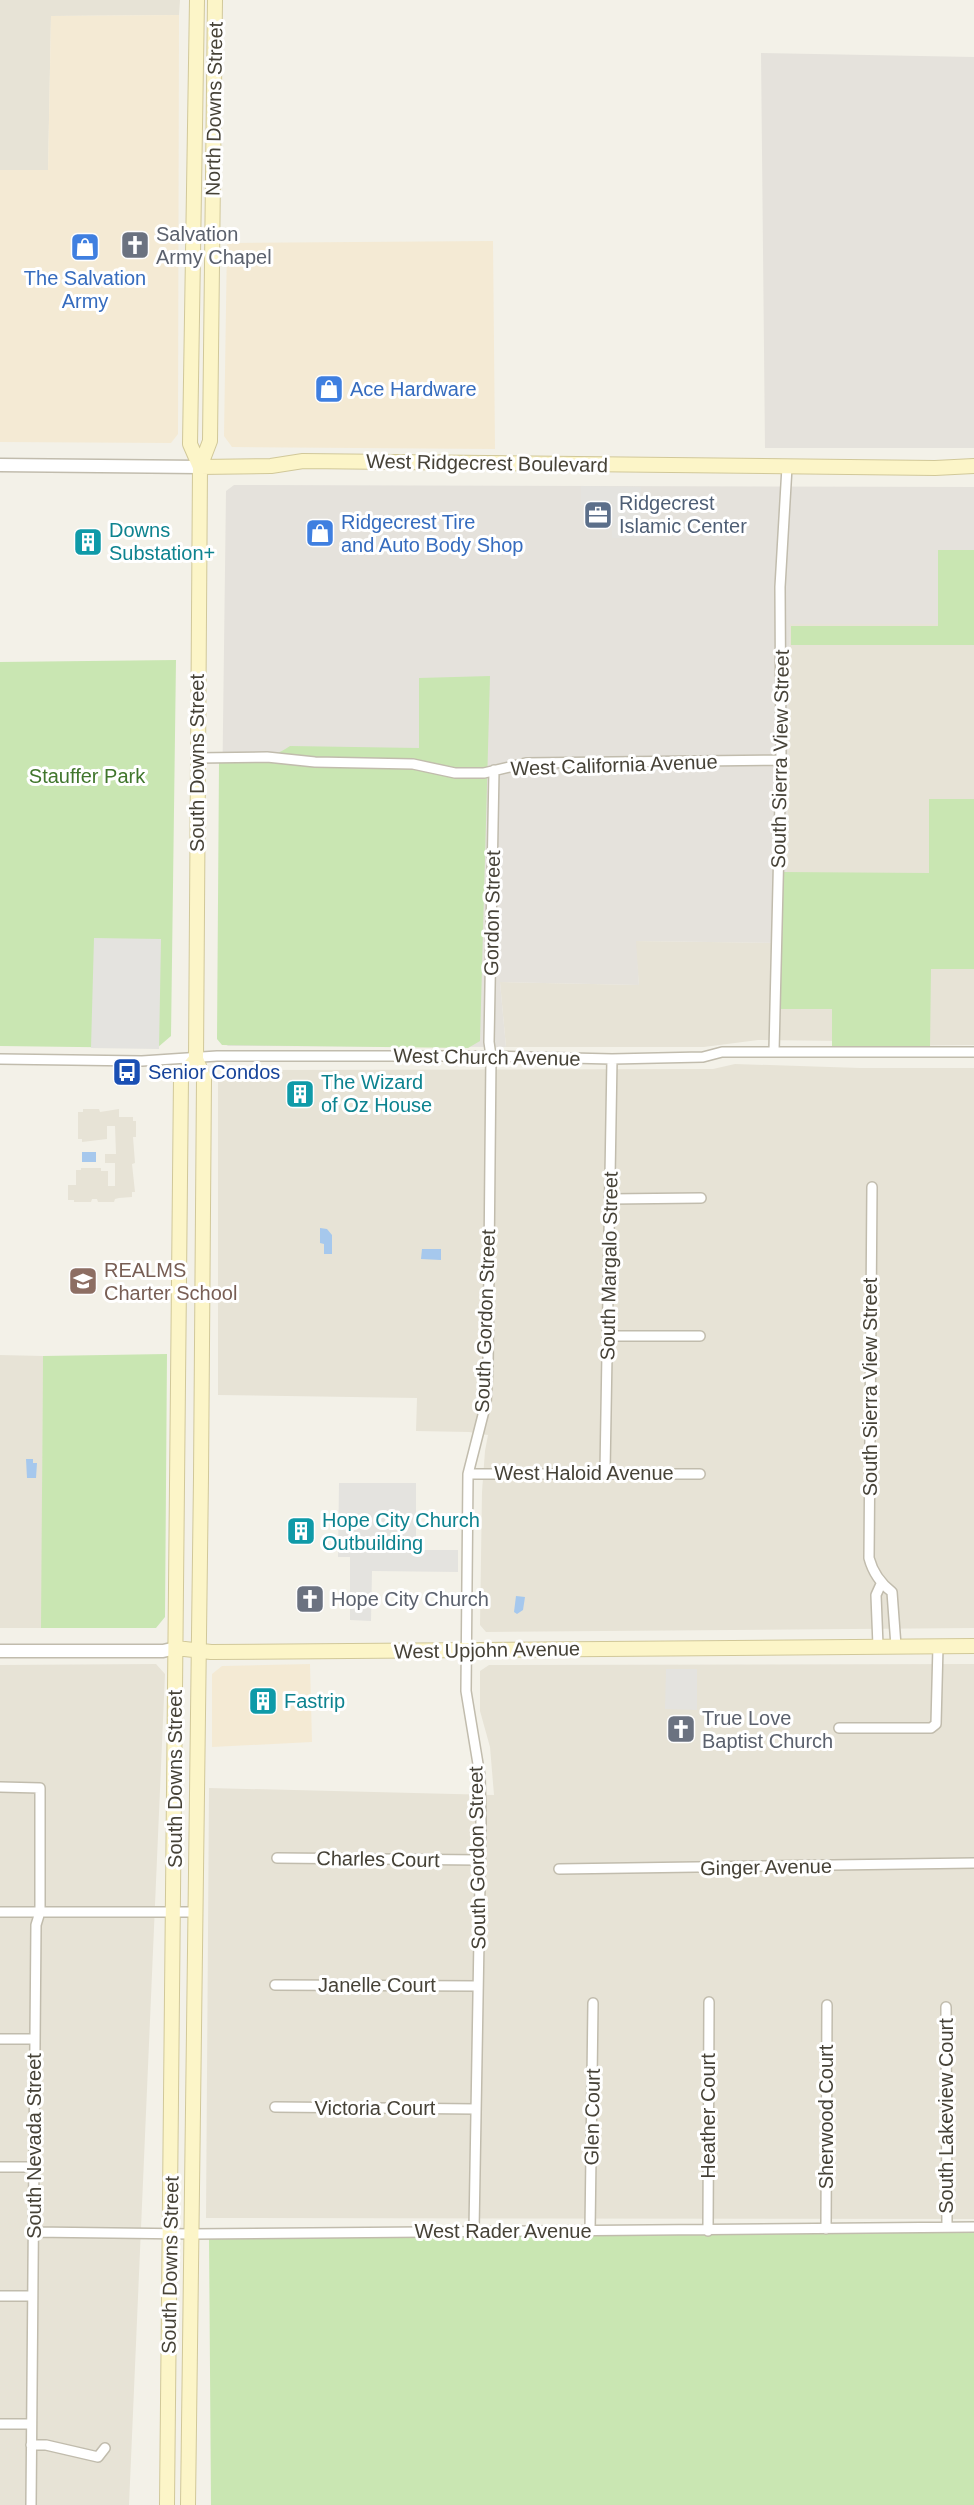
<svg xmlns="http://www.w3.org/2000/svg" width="974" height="2505" font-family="Helvetica,sans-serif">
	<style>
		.residential { fill: #e7e3d6 }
		.commercial { fill: #f4ead4 }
		.industrial { fill: #e5e2dc }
		.green { fill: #c9e6b2 }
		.parking { fill: #e4e3df }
		.water { fill: #a6c8ed }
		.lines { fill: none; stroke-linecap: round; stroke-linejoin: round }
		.minor-casing { stroke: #c1bcad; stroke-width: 12 }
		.tertiary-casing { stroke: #c1bcad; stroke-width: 15 }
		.secondary-casing { stroke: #d1c899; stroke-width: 16 }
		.minor { stroke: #fff; stroke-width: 9 }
		.tertiary { stroke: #fff; stroke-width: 12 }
		.secondary { stroke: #fcf5c8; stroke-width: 14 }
		.labels { text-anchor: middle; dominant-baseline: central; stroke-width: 6; stroke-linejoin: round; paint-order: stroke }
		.street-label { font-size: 20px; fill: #464237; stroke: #fff }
		.worship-label { font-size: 20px; fill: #5b616d; stroke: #fff; text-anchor: start }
		.shop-label { font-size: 20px; fill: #366cbe; stroke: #fff; text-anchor: start }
		.service-label { font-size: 20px; fill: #4e5e75; stroke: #fff; text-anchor: start }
		.culture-label { font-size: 20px; fill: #0d838f; stroke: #fff; text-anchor: start }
		.park-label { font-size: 20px; fill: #40762c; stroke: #fff }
		.transit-label { font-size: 20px; fill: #164399; stroke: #fff; text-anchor: start }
		.education-label { font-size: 20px; fill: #785e54; stroke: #fff; text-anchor: start }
	</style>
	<rect width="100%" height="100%" fill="#f3f1e8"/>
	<!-- residential -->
	<path class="residential" d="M0,0h180l-1,15 -128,1 -3,154h-48z
		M790,624h184v421l-105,1 -29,-5 -82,-1 -54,7h-198l-6,-65 139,3 -4,-44 151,2z
		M735,1064l125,4h114v560l-488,4 -6,-7 2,-133 3,-41 3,-16 -19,-3 -53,-1 1,-33 -199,-3v-315l10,-10 485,-1z
		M83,1109h16l1,3 19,-3v8h14v4h3v16h-3l2,26 -3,1 3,28h-3v5l-13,1 -4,1 -1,3h-16l-1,-3h-5l-1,3h-17v-2h-6v-15h8v-15h5v-2h20v3h7v15h7v-23h-10v-9h11l-1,-28h-8v13l-25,3v-3h-4v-27h5z
		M0,1355l43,1 -1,272h-42z
		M156,1664l9,10 -36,831h-129v-840z
		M974,1664v555l-768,-1 3,-430 285,7 -4,-48 -10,-36v-40l9,-6z"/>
	<!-- commercial -->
	<path class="commercial" d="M179,15l-1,419 -7,9 -171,-1v-272h48l3,-154z
		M493,241l2,208 -263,-2 -8,-11 3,-193z
		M310,1664l2,78 -100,5v-73l10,-8z"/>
	<!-- industrial -->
	<path class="industrial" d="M761,53l213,4v391h-209z
		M234,485l740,2v137h-184l-4,319 -150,-2 3,44 -139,-3 6,65 -278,-1 -9,-6 7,-549z"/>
	<!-- green -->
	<path class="green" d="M938,550h36v95h-183v-19h147z
		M176,660l-5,376 -14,12 -157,-2v-384z
		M490,676l-10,365 -12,7 -246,-3 -5,-6 2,-276c26,-2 50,-2 71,-17l129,2v-70z
		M929,799h45v170h-43l-1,80 -98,-1v-39h-52l1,-137 148,1z
		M167,1354l-2,263 -9,11h-115l2,-272z
		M974,2232v273h-763l-2,-269z"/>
	<!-- parking -->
	<path class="parking" d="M581,486l60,1 -1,51h-28v-36h-22l-1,3h-8z
		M94,938l67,1 -2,110 -68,-1z
		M339,1483h77v67h42v22l-86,-1 -1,50 -21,-1v-63h-12z
		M666,1669h31v41l-32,-1z"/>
	<!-- water -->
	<path class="water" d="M82,1152h14v10h-14z
		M320,1228l7,1 5,6v19h-8v-10l-4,-1z
		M422,1249h19v11l-20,-1z
		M26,1459h7v4h4l-1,15h-9z
		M516,1596l9,1 -2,13 -6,4 -3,-2z"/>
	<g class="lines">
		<!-- minor casing -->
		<g class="minor-casing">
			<path id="minor" d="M197,758l70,-1 48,5 98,2 42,9h29l42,-10 255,-3
				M774,1051l7,-291 -1,-173 7,-120
				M0,1059l142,2 75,-5h274l121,3 91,-2 19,-5h252
				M872,1187l-3,371c4,15 11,25 23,34l4,54
				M610,1199l91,-1
				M608,1336h92
				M605,1472l7,-413
				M468,1474h232
				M878,1646l-2,-51 5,-11
				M839,1728h92l5,-4 2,-78
				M0,1787l40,1v124l-4,13 -5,580
				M277,1858l203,2
				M559,1869l415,-6
				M0,1912h195
				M275,1985l203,1
				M946,2007l1,219
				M0,2039h35
				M275,2107l201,2
				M0,2167h33
				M826,2229l1,-224
				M474,2230l7,-407 -1,-47 -14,-85 2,-217 18,-71 2,-37 3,-310 -2,-14 5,-272
				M590,2231l3,-228
				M708,2231l1,-229
				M33,2232l159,2 782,-7
				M0,2296h32
				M0,2424h31
				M31,2445h15l52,12 7,-9"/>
		</g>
		<!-- tertiary casing -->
		<g class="tertiary-casing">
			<path id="tertiary" d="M0,465l200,2
				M0,1651h163l13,-3"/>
		</g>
		<!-- secondary casing -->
		<g class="secondary-casing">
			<path id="secondary" d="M197,0l-7,444 10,23
				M200,467l71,-1 32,-5 632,7 39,-2
				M176,1648l35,4 763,-6
				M167,2505l14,-1428 15,-18
				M188,2505l13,-1028 3,-399 -8,-19 4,-592 10,-26 5,-441"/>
		</g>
		<!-- minor -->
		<use href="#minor" class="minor"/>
		<!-- tertiary -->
		<use href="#tertiary" class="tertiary"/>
		<!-- secondary -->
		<use href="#secondary" class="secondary"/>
	</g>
	<!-- icons -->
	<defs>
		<g id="church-square" transform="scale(1.5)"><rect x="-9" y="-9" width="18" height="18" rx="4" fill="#6b7280" stroke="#fff"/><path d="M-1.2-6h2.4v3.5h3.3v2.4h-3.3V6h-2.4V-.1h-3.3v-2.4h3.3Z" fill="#fff"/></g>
		<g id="shop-square" transform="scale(1.5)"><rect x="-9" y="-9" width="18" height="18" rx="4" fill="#3f7fe0" stroke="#fff"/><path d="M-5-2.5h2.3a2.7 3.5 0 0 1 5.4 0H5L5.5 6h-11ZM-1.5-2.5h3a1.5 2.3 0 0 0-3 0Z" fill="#fff"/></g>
		<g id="office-square" transform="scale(1.5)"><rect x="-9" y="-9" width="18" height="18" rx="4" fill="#5c6f8a" stroke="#fff"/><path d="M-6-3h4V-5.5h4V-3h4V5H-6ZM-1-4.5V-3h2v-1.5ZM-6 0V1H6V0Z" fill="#fff"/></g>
		<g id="building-square" transform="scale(1.5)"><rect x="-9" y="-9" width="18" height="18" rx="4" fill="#0f9aa8" stroke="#fff"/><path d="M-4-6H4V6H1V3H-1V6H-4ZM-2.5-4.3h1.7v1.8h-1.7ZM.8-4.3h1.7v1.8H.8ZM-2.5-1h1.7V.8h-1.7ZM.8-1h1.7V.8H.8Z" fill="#fff"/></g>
		<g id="bus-square" transform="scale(1.5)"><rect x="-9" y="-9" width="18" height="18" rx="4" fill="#1a4fb4" stroke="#fff"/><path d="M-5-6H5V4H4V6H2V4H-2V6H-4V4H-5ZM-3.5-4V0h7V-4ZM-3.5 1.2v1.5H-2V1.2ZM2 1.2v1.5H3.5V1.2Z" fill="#fff"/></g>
		<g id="school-square" transform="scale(1.5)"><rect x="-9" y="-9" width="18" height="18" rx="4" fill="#8d6e63" stroke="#fff"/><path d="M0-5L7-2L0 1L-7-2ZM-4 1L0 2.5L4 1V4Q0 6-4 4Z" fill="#fff"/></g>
	</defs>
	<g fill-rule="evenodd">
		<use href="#church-square" x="135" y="245"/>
		<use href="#shop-square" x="85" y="247"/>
		<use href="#shop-square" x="329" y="389"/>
		<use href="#office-square" x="598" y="515"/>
		<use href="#shop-square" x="320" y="533"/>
		<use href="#building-square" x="88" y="542"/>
		<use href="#bus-square" x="127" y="1072"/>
		<use href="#building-square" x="300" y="1094"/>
		<use href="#school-square" x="83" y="1281"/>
		<use href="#building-square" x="301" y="1531"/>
		<use href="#church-square" x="310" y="1599"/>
		<use href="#building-square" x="263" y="1701"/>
		<use href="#church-square" x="681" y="1729"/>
	</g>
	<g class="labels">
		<!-- street labels -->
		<g class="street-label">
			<text transform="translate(214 109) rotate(-89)">North Downs Street</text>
			<text transform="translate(487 463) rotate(1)">West Ridgecrest Boulevard</text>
			<text transform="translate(780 759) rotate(-89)">South Sierra View Street</text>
			<text transform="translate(197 763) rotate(-90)">South Downs Street</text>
			<text transform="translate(614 765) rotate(-2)">West California Avenue</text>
			<text transform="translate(492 913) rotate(-89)">Gordon Street</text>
			<text transform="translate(487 1057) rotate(1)">West Church Avenue</text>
			<text transform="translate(609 1266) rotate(-89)">South Margalo Street</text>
			<text transform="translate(485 1321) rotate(-88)">South Gordon Street</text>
			<text transform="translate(870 1387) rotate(-90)">South Sierra View Street</text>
			<text x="584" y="1473">West Haloid Avenue</text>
			<text transform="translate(487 1650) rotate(-1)">West Upjohn Avenue</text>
			<text transform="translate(175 1779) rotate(-90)">South Downs Street</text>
			<text transform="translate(477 1858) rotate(-91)">South Gordon Street</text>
			<text transform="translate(378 1859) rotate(1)">Charles Court</text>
			<text transform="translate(766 1867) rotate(-1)">Ginger Avenue</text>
			<text x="377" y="1985">Janelle Court</text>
			<text x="375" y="2108">Victoria Court</text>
			<text transform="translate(708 2116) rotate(-90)">Heather Court</text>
			<text transform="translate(946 2116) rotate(-90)">South Lakeview Court</text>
			<text transform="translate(592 2117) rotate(-89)">Glen Court</text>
			<text transform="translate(826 2117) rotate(-90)">Sherwood Court</text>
			<text transform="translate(34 2146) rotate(-90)">South Nevada Street</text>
			<text x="503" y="2231">West Rader Avenue</text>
			<text transform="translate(170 2265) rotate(-89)">South Downs Street</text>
		</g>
		<!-- worship labels -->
		<g class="worship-label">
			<text x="156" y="234">Salvation<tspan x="156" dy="23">Army Chapel</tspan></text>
			<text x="331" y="1599">Hope City Church</text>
			<text x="702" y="1718">True Love<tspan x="702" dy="23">Baptist Church</tspan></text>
		</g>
		<!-- shop labels -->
		<g class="shop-label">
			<text x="85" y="278" text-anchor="middle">The Salvation<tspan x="85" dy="23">Army</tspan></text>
			<text x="350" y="389">Ace Hardware</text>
			<text x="341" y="522">Ridgecrest Tire<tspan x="341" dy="23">and Auto Body Shop</tspan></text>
		</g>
		<!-- service labels -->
		<g class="service-label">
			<text x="619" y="503">Ridgecrest<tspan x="619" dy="23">Islamic Center</tspan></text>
		</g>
		<!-- culture labels -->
		<g class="culture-label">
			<text x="109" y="530">Downs<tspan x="109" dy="23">Substation+</tspan></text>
			<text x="321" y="1082">The Wizard<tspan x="321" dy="23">of Oz House</tspan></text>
			<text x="322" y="1520">Hope City Church<tspan x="322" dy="23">Outbuilding</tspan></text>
			<text x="284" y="1701">Fastrip</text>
		</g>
		<!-- park labels -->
		<g class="park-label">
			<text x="87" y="776">Stauffer Park</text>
		</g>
		<!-- transit labels -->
		<g class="transit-label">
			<text x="148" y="1072">Senior Condos</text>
		</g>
		<!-- education labels -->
		<g class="education-label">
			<text x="104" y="1270">REALMS<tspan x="104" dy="23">Charter School</tspan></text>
		</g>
	</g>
</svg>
